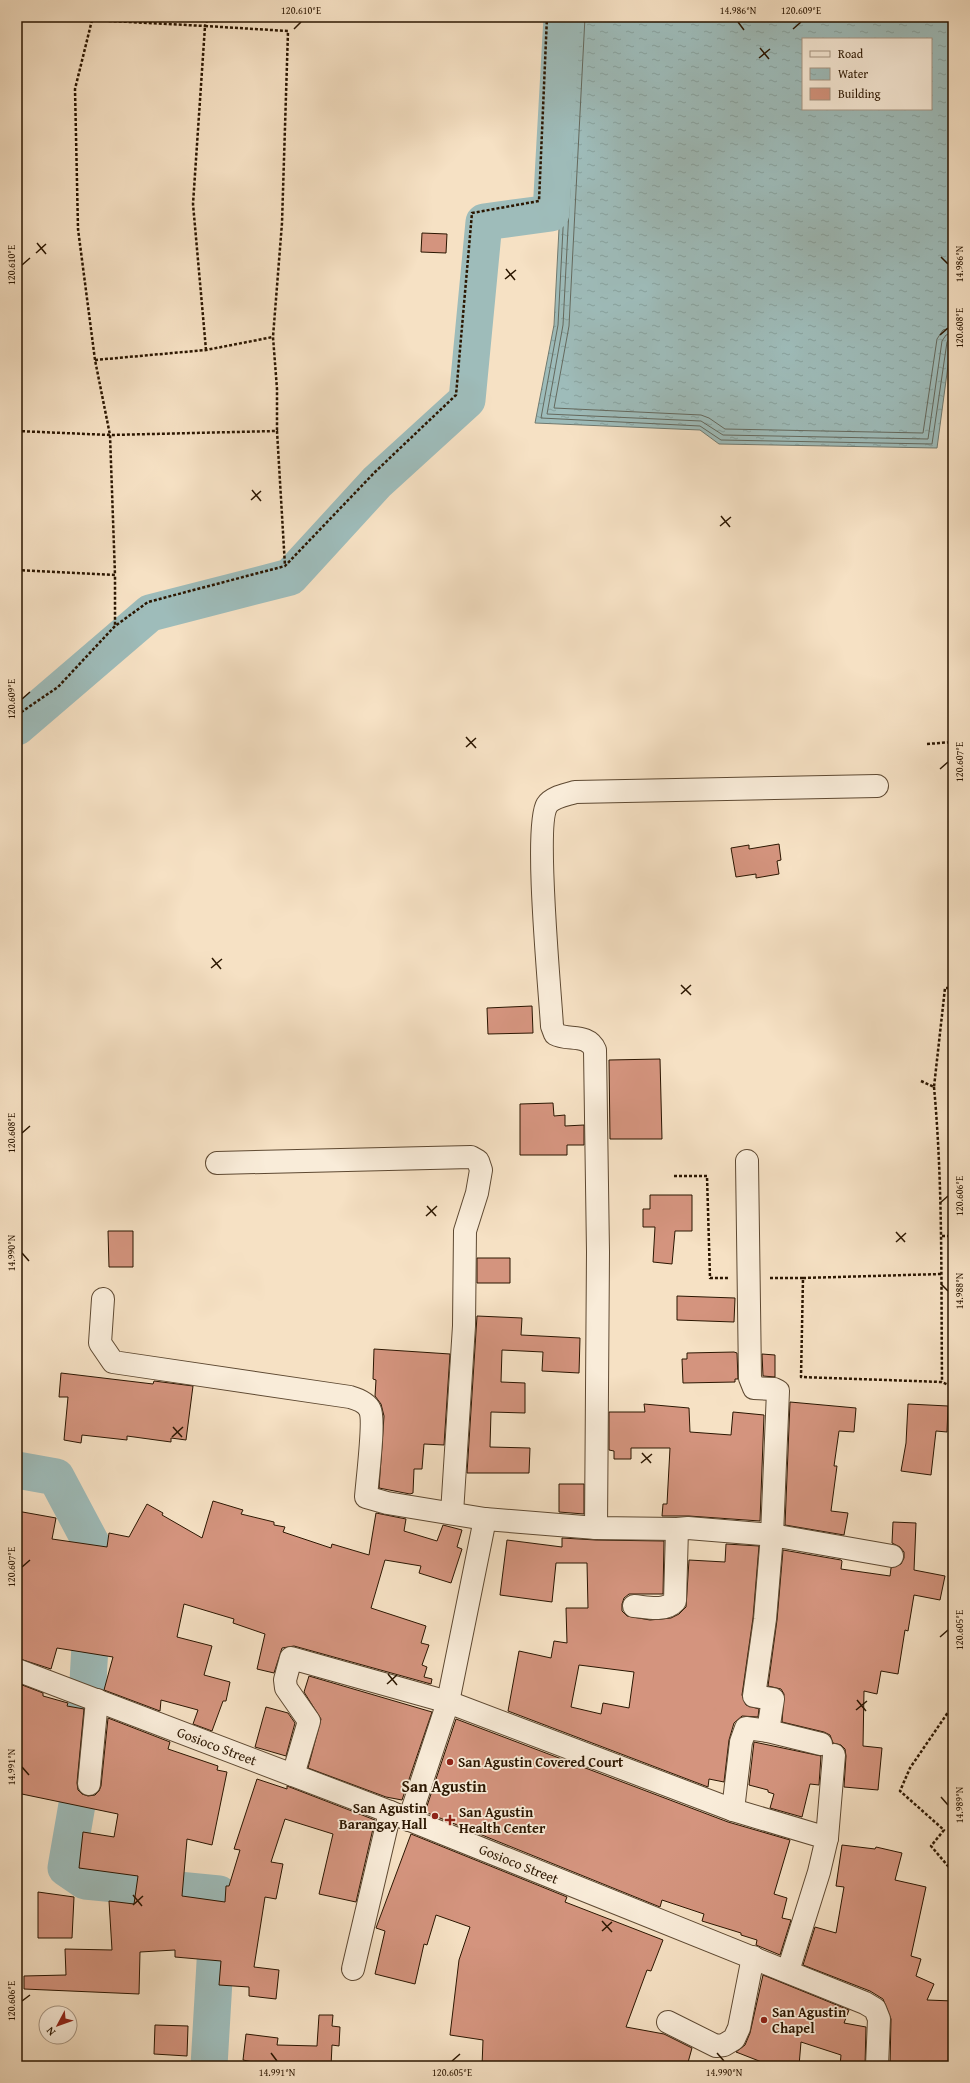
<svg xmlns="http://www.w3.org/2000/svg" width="970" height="2083" font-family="'Gentium Book Plus',serif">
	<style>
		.water { fill: url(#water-ripples); stroke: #707a70; fill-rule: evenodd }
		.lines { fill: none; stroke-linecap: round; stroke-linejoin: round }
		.shore { stroke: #64695e; stroke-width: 1 }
		.river { stroke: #9ebcba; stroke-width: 37 }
		.building { fill: #d4947e; stroke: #2b1601; fill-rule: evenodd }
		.minor-casing { stroke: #5e4932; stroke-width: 24 }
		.path { stroke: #2b1601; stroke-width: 2.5; stroke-dasharray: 3 2; stroke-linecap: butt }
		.minor { stroke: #f9ecd9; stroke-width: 22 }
		.ticks { fill: none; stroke: #2b1601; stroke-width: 1.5 }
		.poi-dot { fill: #8f2418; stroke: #f9ecd9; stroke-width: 1.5 }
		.labels { text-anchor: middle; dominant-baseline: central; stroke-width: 3.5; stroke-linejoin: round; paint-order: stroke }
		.street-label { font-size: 14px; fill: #2b1601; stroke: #f9ecd9 }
		.poi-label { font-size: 14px; font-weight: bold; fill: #2b1601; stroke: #f9ecd9; text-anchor: start }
		.quarter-label { font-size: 16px; font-weight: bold; fill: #2b1601; stroke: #f9ecd9 }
		.neatline { fill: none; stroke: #2b1601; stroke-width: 1.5 }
		.ticks-label { font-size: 10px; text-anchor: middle; fill: #2b1601 }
	</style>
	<defs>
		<pattern id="water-ripples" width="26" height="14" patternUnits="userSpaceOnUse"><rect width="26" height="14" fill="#9ebcba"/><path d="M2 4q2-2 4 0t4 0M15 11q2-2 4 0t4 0" fill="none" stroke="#88a19e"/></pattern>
	</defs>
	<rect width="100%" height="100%" fill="#f6e1c4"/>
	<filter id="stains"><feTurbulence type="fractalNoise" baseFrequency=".005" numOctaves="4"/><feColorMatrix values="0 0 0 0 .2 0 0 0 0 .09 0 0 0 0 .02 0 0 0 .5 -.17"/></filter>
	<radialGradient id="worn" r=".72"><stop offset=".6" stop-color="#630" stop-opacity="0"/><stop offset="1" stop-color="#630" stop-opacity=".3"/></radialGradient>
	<!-- water -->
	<path class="water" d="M570,17h383v311l-16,120 -218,-4 -19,-14 -165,-7 19,-98zM803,39h128v70h-128z"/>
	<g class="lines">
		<!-- shore -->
		<path class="shore" d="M574,17l-16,308 -17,93 159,8 21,14 211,4 15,-102 2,-3 4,-1
			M579,17l-16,308 -16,89 154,7 22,14 205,4 14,-98 4,-6 7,-2
			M585,17l-16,309 -15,82 147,7 8,3 16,11 198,4 14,-94 6,-9 10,-3"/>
		<!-- river -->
		<path class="river" d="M17,727l133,-114 140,-36 87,-95 90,-82 17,-178 67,-9 11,-196
			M17,1470l39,7 42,79 -7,72 -8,142 -17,98 19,13 134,13 -10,172"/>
	</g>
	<!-- building -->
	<path class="building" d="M422,233l25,1 -1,19 -25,-1z
		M779,844l2,16 -4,1 2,13 -23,4v-4l-20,3 -5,-29 18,-3v4z
		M532,1006l1,27 -45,1 -1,-26z
		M660,1059l2,80h-52l-1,-79z
		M553,1103l1,13 11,-1v11l19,-1v20h-17v10h-47v-51z
		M650,1195h42v36h-17l-3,33 -19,-2 2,-35h-12v-18h7z
		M108,1231h25v36h-24z
		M477,1258h33v25h-33z
		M677,1296l58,2 -1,24 -57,-2z
		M477,1316l45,2 -1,17 59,3 -1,35 -37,-2 1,-19 -41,-2 -1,32 24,1v30l-34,-1 -1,35 40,1 -1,25h-62z
		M374,1349l76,5 -6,91 -20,-1 -2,25h-8l-1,24 -3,1 -31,-6 5,-72 -3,-12 -6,-8 1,-16 -3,-1z
		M734,1352l3,1 1,26h-3v3l-52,1 -1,-24h5v-6z
		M762,1354l13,1v22l-12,-1z
		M61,1373l92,11 1,-3 39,5 -7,54 -15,-2v4l-44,-6v4l-45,-5 -1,8 -17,-3 4,-43h-9z
		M790,1402l66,6 -2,24 -15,-1 -5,35h3l-6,45 17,2 -4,22 -59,-10z
		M644,1404l45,4 1,24 41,3 2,-23 31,3 -4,106 -71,-5h-27l1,-12h4l3,-56h-39v11h-17v-8l-5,-1v-38h36z
		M908,1404l40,2 -1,26 -11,-1 -5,44 -30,-4 5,-28z
		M559,1484h25v30l-25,-2z
		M213,1501l30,9 -2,4 33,8v3l11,2 -2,5 48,16 1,-4 37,11 7,-42 30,6 -2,12 33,10 6,-16 19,5 -5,17 5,2 -11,34 -32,-10 2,-7 -36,-6 -14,48 55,18 -5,17 8,2 -7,20 5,2 -3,10 8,2 -1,5 -137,-38 -12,2 -8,25 -17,-4 8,-35 -32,-11 1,-4 -50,-15 -7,33 35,9 -8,29 26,7 -4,19h-3l-11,30 -19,-7 5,-14 -37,-10 -1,11 -56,-21 9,-33 -56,-9 -6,21 -34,-11v-147l39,7 -4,21 55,8 2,-14 20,4 18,-33 16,9 -1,2 40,23z
		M893,1522l23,1 -2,47 31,6 -5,24 -26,-5 -6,36 -3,-1 -7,44 -17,-3 -4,23 -13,-3 -1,55 19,2 -4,42 -34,-3 2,-31 -1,-7 -4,-4 -8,-2 -3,-8 -6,-3 -42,-10 2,-28 -3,-5 -13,-3 9,-66 6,-70 58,10 1,1 -1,8 49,7 1,-8 10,-4 3,-6v-6l-4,-5 -8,-4z
		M562,1538l34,2 68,1 -1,53h-34l-5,4 -2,6v7l5,5 23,4 21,-2 8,-4 7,-7 3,-47 36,2 1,-18 33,2 -6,72 -11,77 4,10 13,4 -1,8 -16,-1 -8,7 -5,17 -5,42 -15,-3 -1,8 -200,-76 11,-60 32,7 3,-17 13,2 -1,-35h22l-1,-45h-31l-4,39 -52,-7 7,-55 55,7zM579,1665l55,7 -5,36 -26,-5 -2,11 -30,-7z
		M309,1676l123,36 -30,88 -16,-3 -78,-29 13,-49 -17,-27z
		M17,1683l26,10v3l25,7 -1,3 17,3 -7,74 1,7 4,4 6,2 7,-1 4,-4 2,-5 7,-68 62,24 -2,7 50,17 -1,4 10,2 -15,73 -25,-6 -5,57 43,6 1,-16h3l11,-36 -6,-1 23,-70 30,10v-3l88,34 -19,82 -37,-8 14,-60 -48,-15 -14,43 12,2 -7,35 -11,-2 -11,70 25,3 -3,29 -27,-3v-9l-30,-2 2,-24 -46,-4v-7l-35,2 -1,42 -115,-5v-13l42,-1 -1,-26 47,1 -3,-49 25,3 4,-28 -59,-8 4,-36 31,5 4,-23 -101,-21z
		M266,1707l22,6 7,10 -9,33 -31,-9z
		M456,1719l272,103 62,18 -16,54 13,4 -5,20 9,2 -11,35 -24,-10 1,-5 -16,-5v-2l-39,-12 2,-7 -42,-14 -2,7 -235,-95z
		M754,1742l67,14 -2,29 -9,-1 -8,33 -32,-9 4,-14 -6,-2v-2l-19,-5z
		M411,1834l156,63 -2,5 98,38 -12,31 -4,-1 -21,57 38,7 28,14 -5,18h-205l1,-26 -33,-5 9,-75 11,-33 -34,-12 -9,30 -3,-1 -9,40 -40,-10 10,-43 -9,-3z
		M842,1845l33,4 1,-2 26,6 -7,27 31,7 -15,69 10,3 -5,17 18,8 -7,16 26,1v65h-63l1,-47 -8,-20 -13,-8 -67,-26 12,-38 21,6 8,-46 -8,-1z
		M38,1892l36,5 -2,41h-34z
		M763,1975l86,35 -5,13 22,4 -1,39h-25l1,-11 -40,-13 -2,24h-27l-36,-14 9,-7 5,-12z
		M319,2015h14l-1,11 8,1 -1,19 -7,-1 -1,21h-78v-4l-10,-2 3,-26 32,4 -1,7 40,1z
		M155,2025l33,1 -1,30 -33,-2z"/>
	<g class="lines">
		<!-- minor casing -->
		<g class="minor-casing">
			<g id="minor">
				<path d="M217,1163l254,-6 7,4 3,9 -4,23 -12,38 -1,95 -12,187"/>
				<path d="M103,1299l-3,44 13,19 237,35c7,2 17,6 20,13 5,11 -3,72 -4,87l21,6 98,16 111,9 81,1"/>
				<path d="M596,1528l2,-276 -3,-202c-7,-17 -27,-9 -40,-16l-3,-8c-2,-35 -18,-200 -5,-221 5,-8 19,-10 28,-13l302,-6"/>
				<path d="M634,1606c13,1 31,6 41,-5l2,-72 11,-1 84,7 6,-144 -4,-2 -20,-1 -4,-10 -3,-217"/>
				<path id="s1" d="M17,1670l373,142 475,191 10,6 4,10 -2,47"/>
				<path d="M768,1731l5,-32 -19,-3 11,-77 7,-84 120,21"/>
				<path d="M293,1775l16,-54 -23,-33 -1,-8 6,-22 157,44 285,108 94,28 -8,34 -31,99"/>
				<path d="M89,1784l8,-84"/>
				<path d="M733,1810l8,-68 5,-14 22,3 53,13"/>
				<path d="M409,1820l39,-118 37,-183"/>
				<path d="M827,1838l7,-83"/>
				<path d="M353,1969l37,-157"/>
				<path d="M668,2022l48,24 8,-1 10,-6 5,-11 14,-71"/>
			</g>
		</g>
		<!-- path -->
		<path class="path" d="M91,17l1,3 113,6 3,-9
			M92,20l-17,69 3,140 17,131 15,75 5,140
			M206,350l-13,-146 12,-178 83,5 -6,192 -9,114
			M95,360l111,-10 67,-13 4,52v42
			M17,431l93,4 167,-4 8,135
			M17,570l98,5v51
			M17,715l41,-28 57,-61 33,-24 137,-36 90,-94 81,-77 16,-182 67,-12 8,-184
			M927,744l26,-2
			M921,1081l13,6 11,-99h8
			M934,1087c9,98 7,196 8,295
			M674,1176h33l3,102h19
			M942,1236h11
			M770,1278h33l-2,99 141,5 11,5
			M803,1278l138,-4
			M953,1705l-43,63 -10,23 44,39 -13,16 22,26"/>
		<!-- minor -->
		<use href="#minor" class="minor"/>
	</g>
	<!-- ticks -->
	<path class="ticks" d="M738,22l6,8M294,29l7,-7M793,29l8,-7M760,48l9,11M759,58l11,-9M37,243l9,11M36,253l10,-9M941,257l7,7M22,265l8,-7M506,269l9,11M505,279l11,-9M940,335l8,-7M252,490l9,11M251,500l10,-9M721,516l9,11M720,526l11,-9M22,699l8,-7M466,737l10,11M466,747l10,-9M940,769l8,-7M212,958l9,11M211,968l11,-9M681,985l10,10M681,994l10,-9M22,1133l8,-7M940,1203l8,-7M427,1206l9,10M426,1216l11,-10M896,1232l9,10M896,1242l10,-9M22,1253l7,8M941,1284l7,7M173,1427l9,10M172,1437l11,-10M642,1453l9,10M641,1463l11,-9M22,1567l8,-7M940,1637l8,-7M388,1674l9,11M387,1684l10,-9M857,1700l9,11M856,1710l11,-9M22,1767l7,8M941,1797l7,8M133,1895l9,11M133,1905l10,-9M602,1921l10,11M602,1931l10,-9M22,2001l8,-6M271,2053l6,8M717,2053l7,8M452,2061l8,-7"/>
	<!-- markers -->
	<g class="poi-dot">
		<circle cx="450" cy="1762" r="4"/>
		<circle cx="435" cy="1816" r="4"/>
		<path d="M448 1814h4v4h4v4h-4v4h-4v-4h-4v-4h4z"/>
		<circle cx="764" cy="2020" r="4"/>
	</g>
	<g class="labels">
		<!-- street labels -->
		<g class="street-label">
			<text stroke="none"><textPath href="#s1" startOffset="214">Gosioco Street</textPath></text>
			<text stroke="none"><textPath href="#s1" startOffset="538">Gosioco Street</textPath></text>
		</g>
		<!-- poi labels -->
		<g class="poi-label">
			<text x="458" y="1762">San Agustin Covered Court</text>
			<text x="427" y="1808" text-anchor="end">San Agustin<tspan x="427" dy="16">Barangay Hall</tspan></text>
			<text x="459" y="1812">San Agustin<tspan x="459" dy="16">Health Center</tspan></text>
			<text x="772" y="2012">San Agustin<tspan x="772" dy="16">Chapel</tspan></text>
		</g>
		<!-- quarter labels -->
		<g class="quarter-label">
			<text x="444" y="1786">San Agustin</text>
		</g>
	</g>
	<!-- margin -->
	<rect width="970" height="2083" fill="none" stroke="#f6e1c4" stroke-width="44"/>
	<!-- legend -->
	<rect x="802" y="38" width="130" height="72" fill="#f9ecd9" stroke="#a79683"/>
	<rect x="810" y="51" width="20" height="6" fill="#f9ecd9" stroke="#a79683"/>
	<text x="838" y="58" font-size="12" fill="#2b1601">Road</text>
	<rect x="810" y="68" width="20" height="12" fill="url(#water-ripples)" stroke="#a79683"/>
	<text x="838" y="78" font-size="12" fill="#2b1601">Water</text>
	<rect x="810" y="88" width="20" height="12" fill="#d4947e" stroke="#a79683"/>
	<text x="838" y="98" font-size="12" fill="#2b1601">Building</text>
	<!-- north arrow -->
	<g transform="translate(58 2025) rotate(229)"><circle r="19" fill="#f9ecd9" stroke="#a79683"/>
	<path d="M0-3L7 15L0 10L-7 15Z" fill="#8f2418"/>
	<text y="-6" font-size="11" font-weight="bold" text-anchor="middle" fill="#2b1601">N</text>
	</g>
	<rect x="22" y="22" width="926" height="2039" class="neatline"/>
	<g class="ticks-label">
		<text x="301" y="14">120.610°E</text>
		<text x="738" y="14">14.986°N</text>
		<text x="801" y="14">120.609°E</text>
		<text transform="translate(959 264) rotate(-90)" y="4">14.986°N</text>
		<text transform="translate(11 265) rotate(-90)" y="4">120.610°E</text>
		<text transform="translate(959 328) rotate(-90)" y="4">120.608°E</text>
		<text transform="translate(11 699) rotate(-90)" y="4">120.609°E</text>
		<text transform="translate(959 762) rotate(-90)" y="4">120.607°E</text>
		<text transform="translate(11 1133) rotate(-90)" y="4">120.608°E</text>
		<text transform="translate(959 1196) rotate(-90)" y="4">120.606°E</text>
		<text transform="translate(11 1253) rotate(-90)" y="4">14.990°N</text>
		<text transform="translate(959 1291) rotate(-90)" y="4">14.988°N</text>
		<text transform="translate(11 1567) rotate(-90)" y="4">120.607°E</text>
		<text transform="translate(959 1630) rotate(-90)" y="4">120.605°E</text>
		<text transform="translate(11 1767) rotate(-90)" y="4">14.991°N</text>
		<text transform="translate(959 1805) rotate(-90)" y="4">14.989°N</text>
		<text transform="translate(11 2001) rotate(-90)" y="4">120.606°E</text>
		<text x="277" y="2076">14.991°N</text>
		<text x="452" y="2076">120.605°E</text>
		<text x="724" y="2076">14.990°N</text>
	</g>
	<rect width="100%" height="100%" filter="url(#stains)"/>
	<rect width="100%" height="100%" fill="url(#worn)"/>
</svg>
